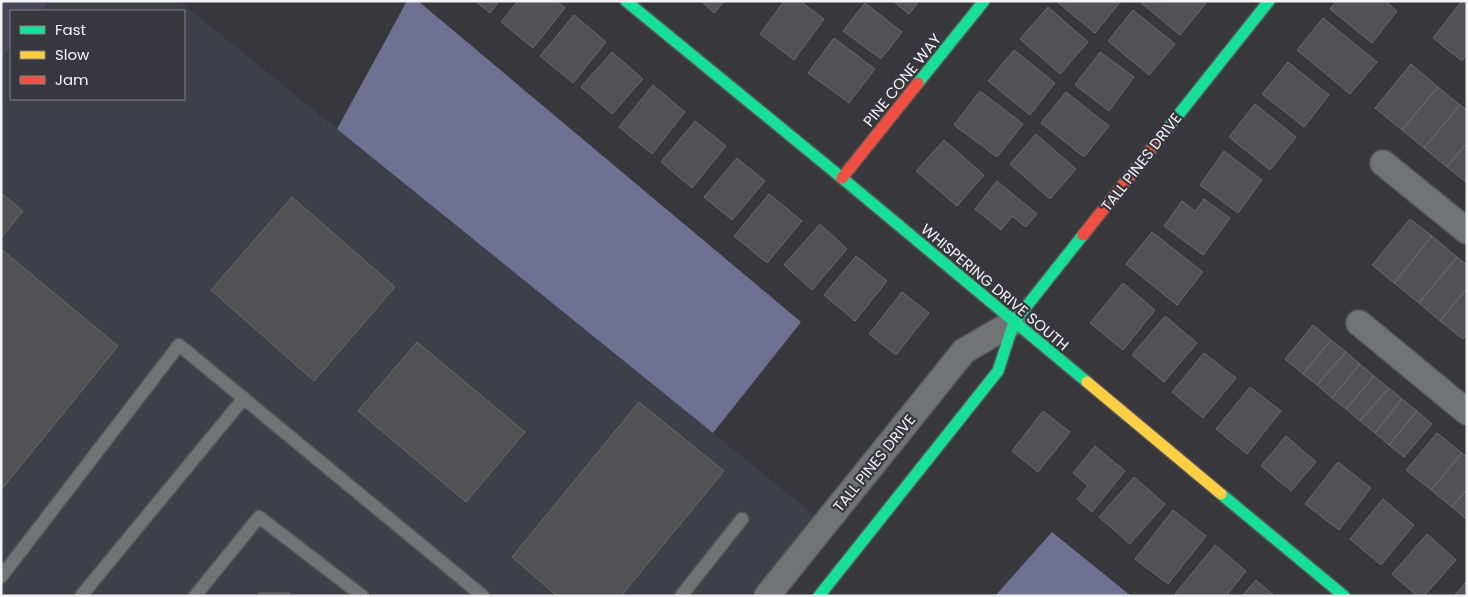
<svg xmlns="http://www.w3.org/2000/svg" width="1468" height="597" font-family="Poppins,sans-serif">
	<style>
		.built { fill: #3e3f49 }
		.green { fill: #47475b }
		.water { fill: #707093 }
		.building { fill: #525255; stroke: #6a6a6c }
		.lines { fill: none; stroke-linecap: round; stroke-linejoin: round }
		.lane-casing { stroke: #57575a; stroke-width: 15 }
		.street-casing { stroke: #57575a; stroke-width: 28 }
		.fast-casing { stroke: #57575a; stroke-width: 14 }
		.slow-casing { stroke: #57575a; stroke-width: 14 }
		.jam-casing { stroke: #57575a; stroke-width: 14 }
		.lane { stroke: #727375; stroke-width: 12 }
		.street { stroke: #727375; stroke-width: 25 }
		.fast { stroke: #16e098; stroke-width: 11 }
		.slow { stroke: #ffcf43; stroke-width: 11 }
		.jam { stroke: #f24e42; stroke-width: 11 }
		.labels { text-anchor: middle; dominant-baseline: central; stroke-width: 4.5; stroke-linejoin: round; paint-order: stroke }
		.street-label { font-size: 15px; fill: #f4f4f7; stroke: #37373d }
	</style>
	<rect width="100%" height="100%" fill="#38383c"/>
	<!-- built -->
	<path class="built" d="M49,1h130l635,514 -62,81h-751v-537l10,-12v52h173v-88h-144z"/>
	<!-- green -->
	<path class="green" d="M1,1h48l-9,10h-29v36l-10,12z"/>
	<!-- water -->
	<path class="water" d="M407,1h11l383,321 -88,111 -376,-304z
		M1052,532l79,64h-136z"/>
	<!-- building -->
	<path class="building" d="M475,1h24l-9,12z
		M518,1h39l8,7 -32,40 -32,-26z
		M701,1h24l-11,12z
		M784,1h16l24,18 -30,41 -34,-26z
		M893,1h26l-10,13z
		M1056,1h65l-26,32z
		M1205,1l1,2 -26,32 -40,-33z
		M1336,1h49l12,10 -25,32 -42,-34z
		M1462,1h5v53l-5,7 -29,-23z
		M865,3l37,29 -21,27 -38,-28z
		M1048,7l40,35 -28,32 -40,-35z
		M1133,10l42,34 -26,31 -41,-34z
		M574,15l32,27 -33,41 -33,-27z
		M1323,18l54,44 -27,32 -53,-44z
		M834,38l41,31 -26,34 -41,-30z
		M1014,50l41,33 -25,32 -42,-34z
		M612,52l31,27 -31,35 -31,-27z
		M1100,52l34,25 -25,34 -34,-26z
		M1288,62l41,33 -25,32 -42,-33z
		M1411,64l27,23 -36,43 -27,-22z
		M653,85l32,27 -33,42 -33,-27z
		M1438,87l22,18 -36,43 -22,-18z
		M980,91l43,33 -26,33 -43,-32z
		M1066,92l43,34 -25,31 -43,-34z
		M1255,104l41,33 -26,33 -41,-33z
		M1460,105l7,5v33l-20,24 -23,-19z
		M695,121l31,25 -34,42 -31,-26z
		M1036,134l40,35 -26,30 -40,-35z
		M944,140l40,35 -27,31 -41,-35z
		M1467,143v40l-20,-16z
		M1224,151l38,29 -24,33 -38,-28z
		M737,158l28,23 -33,39 -28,-23z
		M997,181l40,33 -11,13 -14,-11 -11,14 -26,-21z
		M1,193l22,18 -22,27z
		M769,194l33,27 -35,42 -33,-27z
		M292,197l103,90 -81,94 -103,-91z
		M1204,199l26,19 -27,37 -39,-29 18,-25 13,10z
		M1410,219l22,17 -38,47 -22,-18z
		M820,224l27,25 -35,41 -28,-25z
		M1152,232l51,40 -26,33 -51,-41z
		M1432,236l25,21 -38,46 -25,-20z
		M1,249l117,97 -117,144z
		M856,256l31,25 -32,40 -31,-26z
		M1457,257l10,8v23l-27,33 -21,-18z
		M1123,283l32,27 -32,40 -33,-27z
		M1467,288v47l-4,4 -23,-18z
		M902,292l27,21 -33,42 -27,-21z
		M1165,316l32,27 -33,39 -32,-27z
		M1313,325l18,15 -28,34 -18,-15z
		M1331,340l15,12 -29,33 -14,-11z
		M417,342l108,90 -59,70 -108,-91z
		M1346,352l14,12 -28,34 -15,-13z
		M1204,353l32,25 -33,40 -31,-26z
		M1360,364l14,12 -28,33 -14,-11z
		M1374,376l15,12 -29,33 -14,-12z
		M1250,387l31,24 -34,43 -31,-25z
		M1389,388l13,11 -27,34 -15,-12z
		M1402,399l15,12 -28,34 -14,-12z
		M639,402l85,69 -103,125h-64l-45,-39z
		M1043,411l27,21 -32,40 -26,-21z
		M1417,411l15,13 -28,33 -15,-12z
		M1437,433l25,20 -31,37 -25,-20z
		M1286,436l30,26 -25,29 -30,-25z
		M1095,446l30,25 -33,41 -15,-13 11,-13 -15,-13z
		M1462,453l5,4v32l-15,18 -21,-17z
		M1338,462l33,26 -32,42 -34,-26z
		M1134,477l31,27 -35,40 -31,-27z
		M1467,489v31l-15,-13z
		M1383,499l31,26 -33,40 -31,-26z
		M1173,510l33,26 -38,48 -33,-25z
		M1427,534l29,26 -32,36h-7l-25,-22z
		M1215,545l31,26 -20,25h-49l-2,-2z
		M1256,580l18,16h-32z
		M1467,581v15h-13z
		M259,593h30l3,3h-35z"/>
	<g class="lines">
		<!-- lane casing -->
		<g class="lane-casing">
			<path id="lane" d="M1,577l178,-232 304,251
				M81,596l163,-198
				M195,596l64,-79 103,79
				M681,596l61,-77"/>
		</g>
		<!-- street casing -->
		<g class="street-casing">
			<path id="street" d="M1383,163l84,68
				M1359,323l108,89
				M767,596l197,-245 50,-29"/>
		</g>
		<!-- fast casing -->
		<g class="fast-casing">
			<path id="fast" d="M626,1l216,177 245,204
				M918,83l66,-82
				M1160,138l109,-137
				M1221,494l123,102
				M819,596l179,-225 16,-49 69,-87"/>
		</g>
		<!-- slow casing -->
		<g class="slow-casing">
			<path id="slow" d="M1087,382l134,112"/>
		</g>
		<!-- jam casing -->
		<g class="jam-casing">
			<path id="jam" d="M842,178l76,-95
				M1083,235l77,-97"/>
		</g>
		<!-- lane -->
		<use href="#lane" class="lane"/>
		<!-- street -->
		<use href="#street" class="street"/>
		<!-- fast -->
		<use href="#fast" class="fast"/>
		<!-- slow -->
		<use href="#slow" class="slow"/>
		<!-- jam -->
		<use href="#jam" class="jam"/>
	</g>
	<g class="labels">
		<!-- street labels -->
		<g class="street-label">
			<text transform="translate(902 80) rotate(-51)">PINE CONE WAY</text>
			<text transform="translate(1141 162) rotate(-52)">TALL PINES DRIVE</text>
			<text transform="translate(995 287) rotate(40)">WHISPERING DRIVE SOUTH</text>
			<text transform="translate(874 463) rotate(-51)">TALL PINES DRIVE</text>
		</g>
	</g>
	<!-- border -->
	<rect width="1468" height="597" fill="none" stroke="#f4f4f7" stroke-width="5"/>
	<!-- legend -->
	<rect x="10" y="10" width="175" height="90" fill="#37373d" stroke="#838387"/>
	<rect x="20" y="26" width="25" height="8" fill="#16e098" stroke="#838387"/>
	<text x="55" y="35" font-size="15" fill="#f4f4f7">Fast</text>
	<rect x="20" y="51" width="25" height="8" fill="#ffcf43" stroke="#838387"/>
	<text x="55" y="60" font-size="15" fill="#f4f4f7">Slow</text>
	<rect x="20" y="76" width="25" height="8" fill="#f24e42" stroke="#838387"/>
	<text x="55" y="85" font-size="15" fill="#f4f4f7">Jam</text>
</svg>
